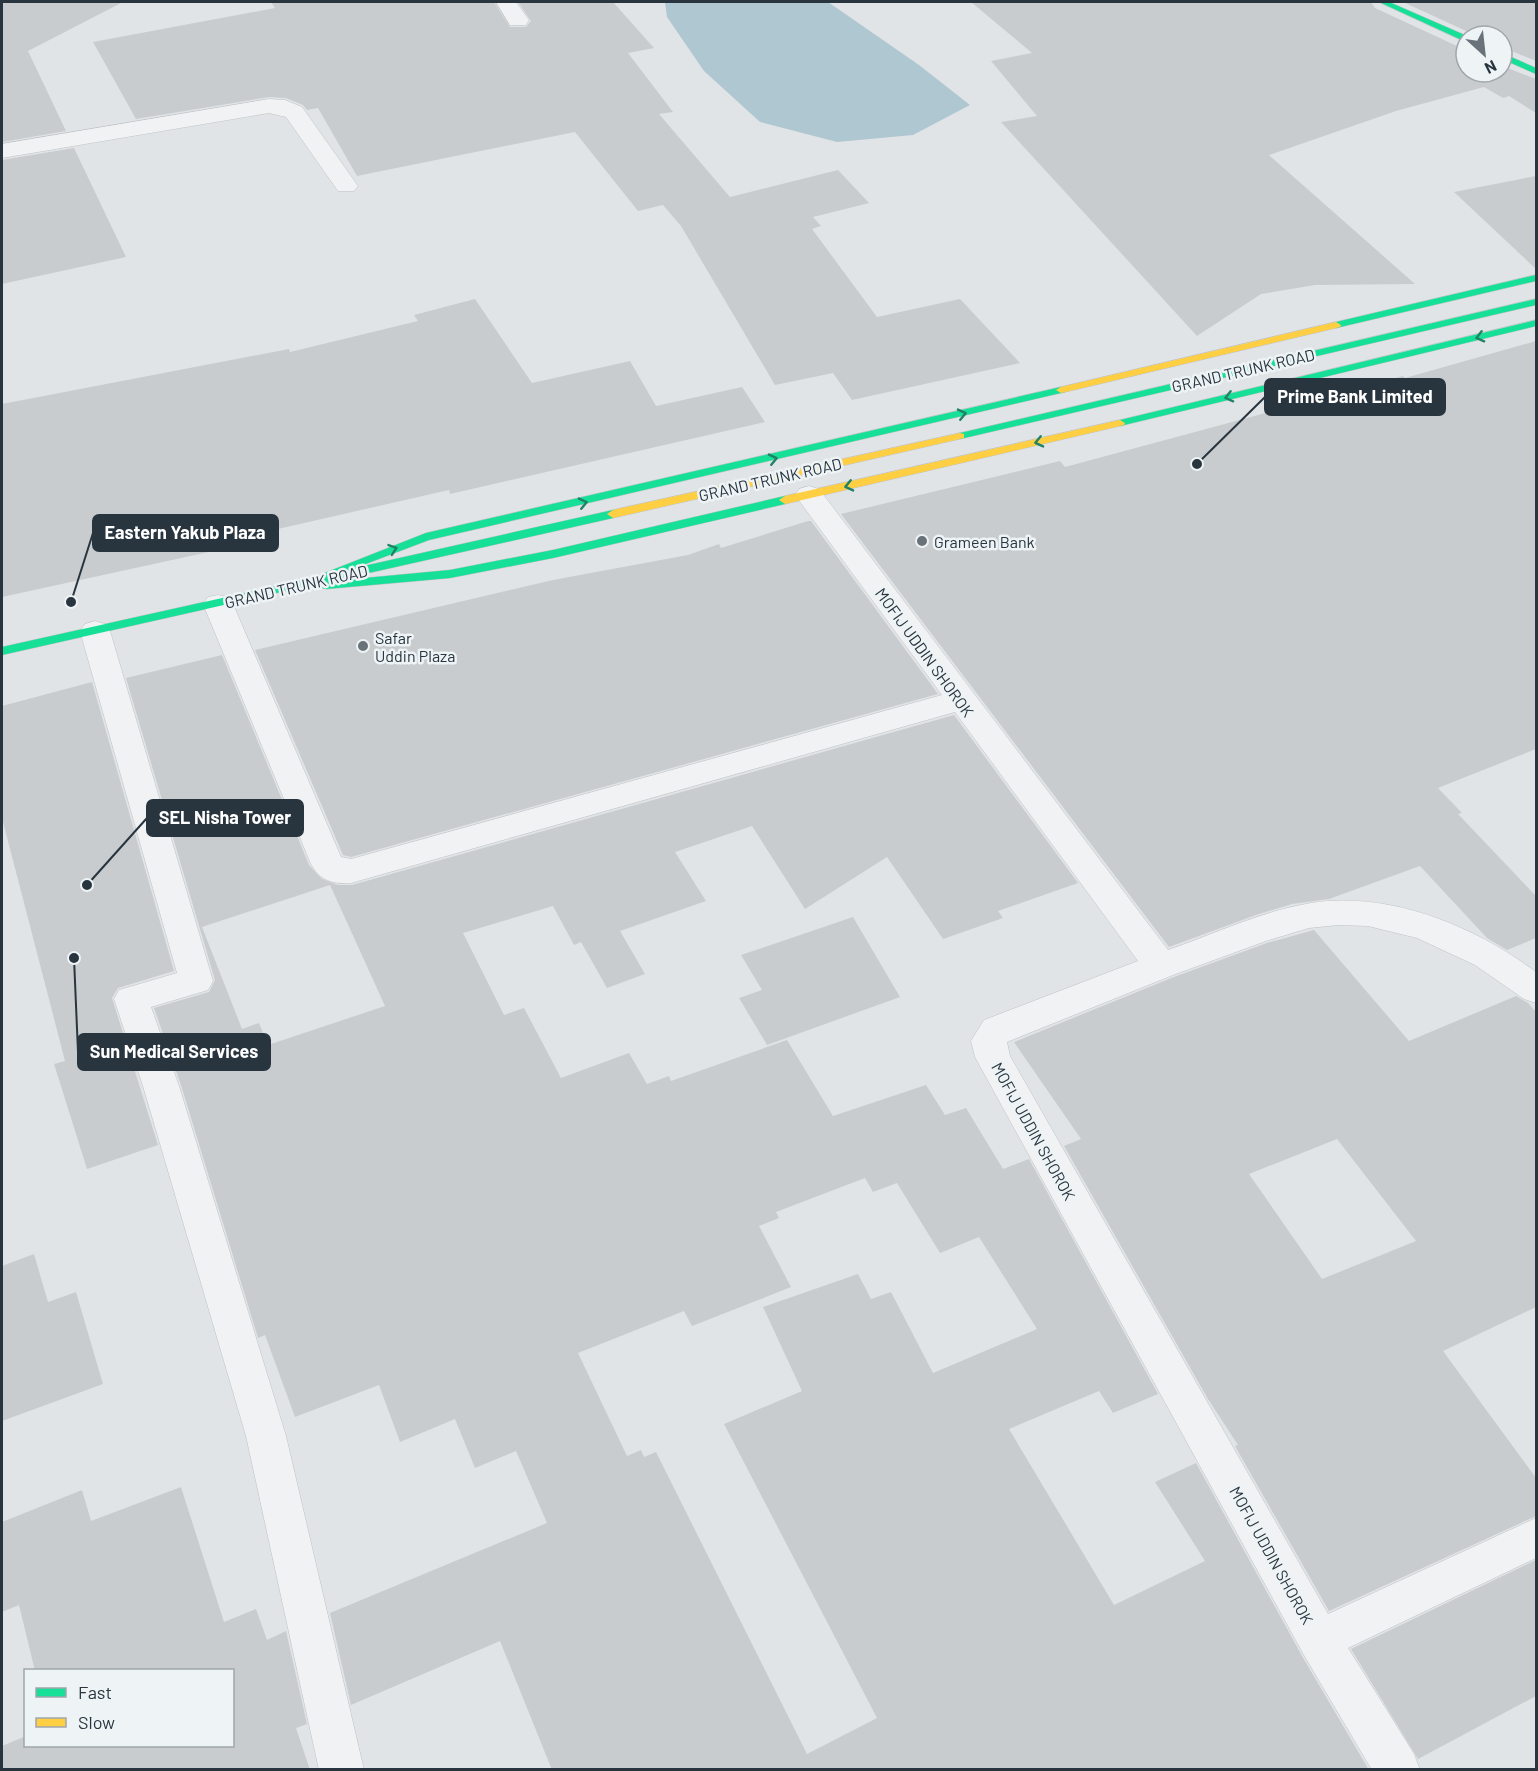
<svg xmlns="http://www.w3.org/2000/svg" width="1538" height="1771" font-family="Barlow,sans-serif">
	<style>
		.water { fill: #afc7d1 }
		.building { fill: #c9ccce; fill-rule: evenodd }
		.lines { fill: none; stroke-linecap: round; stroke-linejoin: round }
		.street-casing { stroke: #bfc2c4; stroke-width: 1 }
		.fast-casing { stroke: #bfc2c4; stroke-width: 1 }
		.slow-casing { stroke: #bfc2c4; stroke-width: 1 }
		.street { fill: #f1f2f3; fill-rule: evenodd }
		.fast { fill: #16e098; fill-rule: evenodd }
		.slow { fill: #ffcf43; fill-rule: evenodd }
		.oneway { stroke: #208267 }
		.poi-dot { fill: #697279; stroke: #eef3f6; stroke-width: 2 }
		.labels { text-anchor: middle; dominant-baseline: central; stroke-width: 5; stroke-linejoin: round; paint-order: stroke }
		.street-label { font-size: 16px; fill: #28353f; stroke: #eef3f6 }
		.poi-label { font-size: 16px; fill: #28353f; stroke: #eef3f6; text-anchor: start }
		.leader { fill: none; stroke: #28353f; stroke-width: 2 }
		.callout-dot { fill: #28353f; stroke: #eef3f6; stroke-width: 2 }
		.callout { fill: #28353f; stroke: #28353f; stroke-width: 2 }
		.callout-label { font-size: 18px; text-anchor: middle; font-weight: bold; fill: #fff }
	</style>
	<rect width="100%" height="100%" fill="#e1e4e6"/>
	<!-- water -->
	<path class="water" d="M676,2h152l91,63 51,40 -57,30 -76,7 -77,-20 -56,-51 -37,-54 -2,-14z"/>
	<!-- building -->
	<path class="building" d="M2,2h121l-95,49 38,80 -64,11z
		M271,2h223l16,25h16l5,-6 -13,-19h95l41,46 -26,5 45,59 -14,2 71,83 108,-27 31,33 -56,14 8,9 -9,3 65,88 83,-18 60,64 -168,37 -19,-27 -58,12 -94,-159 -18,-21 -25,6 -63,-79 -218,44 -39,-68 -11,2 -4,-5 -17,-7 -17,-1 -133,22 -43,-77 182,-34z
		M971,2h400l4,6 82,38 9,1v25h36v-6l34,13v34l-27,-17 -6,2 -19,-11 -88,24 -127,44 146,129 -100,1 -54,9 -64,42 -196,-214 36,-6 -46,-55 41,-8z
		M1403,2h133v59l-34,-14v-11h-25z
		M74,148l52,109 -124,27v-124z
		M1536,176v93l-82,-77z
		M475,299l57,84 98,-22 26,45 86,-19 23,35 -315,72 -1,-4 -193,44 4,7 -258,56v-193l287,-55 1,3 128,-31 -4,-6z
		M1536,341v408l-98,39 24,25 -4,1 78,82v42l-29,12 -20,-12 -67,-72 -91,33 -37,5 -36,11 -87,32 -328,-433 219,-53 5,6 338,-91 2,2z
		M808,521h3l127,173 -587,163 -8,-2 -88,-205 298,-70 135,-25 31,-11 2,4z
		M222,655l87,210 13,14 16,6h14l602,-170 124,168 -80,28 5,7 -60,21 -56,-82 -82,52 -53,-83 -77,26 31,49 -86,30 25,43 -38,14 -26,-46 -7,3 -21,-39 -90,27 41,82 20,-7 37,70 68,-25 18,31 22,-8 2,5 116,-41 46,76 93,-31 19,30 21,-7 37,61 26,-10 129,235 -45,19 -14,-22 -90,38 105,176 91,-44 -50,-79 41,-19 106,193 67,114h-817l-52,-129 -149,64 -21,-92 217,-90 -31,-72 -41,17 -20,-49 -55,23 -21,-57 -84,32 -30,-82 -7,3 -77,-253 -27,-77 55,-16 6,-12 -89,-302zM330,885l55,121 -117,39 -9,-22 -17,6 -40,-102zM865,1178l8,14 24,-9 43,70 39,-16 58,92 -104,44 -42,-81 -20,7 -13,-25 -95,33 39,84 -78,33 153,294 -70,36 -151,-302 -12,5 -3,-7 -14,6 -49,-103 106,-42 8,15 99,-39 -32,-61 20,-8 -3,-6z
		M92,682l82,289 -56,17 -6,10 46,147 -71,24 -33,-105 11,-3 -63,-243v-112z
		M853,917l47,80 -133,48 -28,-47 23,-8 -21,-35z
		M1314,930l95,111 107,-45 12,7 8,9v295l-93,44 93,127v38l-207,95 -94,-165 3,-1 -30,-46 -144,-253 17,-7 -67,-97 160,-65 93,-34zM1337,1139l79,102 -94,38 -73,-105z
		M34,1254l14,48 28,-10 27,92 -101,37v-155z
		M181,1487l43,135 32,-13 11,31 19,-9 21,93 -11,4 14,42h-308v-24l24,-10v10h206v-75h-197l-16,-66 -17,7v-90l80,-32 9,31z
		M1536,1560v136l-118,63 -67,-110z"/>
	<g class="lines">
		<!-- street casing -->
		<g class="street-casing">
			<path id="street" d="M496,2h20l13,18 -3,5h-16z
				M269,99l16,1 17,7 56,79 -4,5h-16l-52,-74 -17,-4 -267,45v-14z
				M809,486l10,3 349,461c46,-16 94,-39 143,-47 79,-12 163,23 225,69v31l-12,-4 -49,-34 -58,-27 -49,-12 -30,-1 -29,3 -43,13 -93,34 -166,67 3,14 318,558 208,-96v40l-188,90 66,106 6,16h-48l-68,-115 -329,-598 -4,-16 13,-21 154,-59 -183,-249 -604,171c-19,1 -30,-2 -40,-19l-108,-260 5,-7 10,-2 10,2 5,7 108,253 10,2 591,-164 -147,-200 4,-6z
				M95,621l10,3 5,7 103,350 -5,9 -57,17 28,79 107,350 78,334h-45l-73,-334 -103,-350 -29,-87 5,-9 58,-17 -97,-342 5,-7z"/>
		</g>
		<!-- fast casing -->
		<g class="fast-casing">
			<path id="fast" d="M1379,2h10l78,34 -1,6z
				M1502,53l34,15v6l-34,-15z
				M1536,275v6l-200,47 -5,-3 5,-3z
				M1536,299v6l-576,134 -6,-3 6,-3z
				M1536,320v6l-416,100 -5,-3 5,-3z
				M1061,387l5,3 -1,2 -636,148 -74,28 258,-58 6,4 -6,4 -280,63 117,-11 103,-20 232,-54 4,2 2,2 -6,4 -232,54 -103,20 -124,11 -4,-1 -1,-5 -319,72v-8l310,-69 114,-45z"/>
		</g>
		<!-- slow casing -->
		<g class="slow-casing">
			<path id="slow" d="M1336,322l5,3 -1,2 -279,66 -5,-3 5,-3z
				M1120,420l5,3 -1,2 -339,79 -6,-4 6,-4z
				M960,433l4,1v4l-351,80 -6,-4 6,-4z"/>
		</g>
		<!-- street -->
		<use href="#street" class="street"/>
		<!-- fast -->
		<use href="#fast" class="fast"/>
		<!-- slow -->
		<use href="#slow" class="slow"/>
	</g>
	<!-- one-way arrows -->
	<defs><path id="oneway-chevron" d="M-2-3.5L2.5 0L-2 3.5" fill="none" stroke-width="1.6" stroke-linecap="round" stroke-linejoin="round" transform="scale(1.5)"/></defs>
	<g class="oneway">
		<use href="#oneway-chevron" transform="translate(1480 337) rotate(166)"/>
		<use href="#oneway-chevron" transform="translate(1229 397) rotate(166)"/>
		<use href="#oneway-chevron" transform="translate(962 414) rotate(-13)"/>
		<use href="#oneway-chevron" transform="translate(1039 442) rotate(167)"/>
		<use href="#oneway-chevron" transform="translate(773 459) rotate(-13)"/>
		<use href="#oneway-chevron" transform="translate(849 486) rotate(167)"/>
		<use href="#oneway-chevron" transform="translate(583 503) rotate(-13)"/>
		<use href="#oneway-chevron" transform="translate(393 549) rotate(-19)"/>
	</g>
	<!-- markers -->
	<g class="poi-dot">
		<circle cx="922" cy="541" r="6"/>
		<circle cx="363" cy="646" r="6"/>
	</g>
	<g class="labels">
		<!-- street labels -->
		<g class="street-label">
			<text transform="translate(1243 370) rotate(-13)">GRAND TRUNK ROAD</text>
			<text transform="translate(770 479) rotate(-13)">GRAND TRUNK ROAD</text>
			<text transform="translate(296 586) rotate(-13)">GRAND TRUNK ROAD</text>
			<text transform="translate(925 652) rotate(54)">MOFIJ UDDIN SHOROK</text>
			<text transform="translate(1034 1131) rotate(61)">MOFIJ UDDIN SHOROK</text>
			<text transform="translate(1272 1555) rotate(61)">MOFIJ UDDIN SHOROK</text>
		</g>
		<!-- poi labels -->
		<g class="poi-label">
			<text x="934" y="541">Grameen Bank</text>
			<text x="375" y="637">Safar<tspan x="375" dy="18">Uddin Plaza</tspan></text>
		</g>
	</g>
	<!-- callouts -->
	<path class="leader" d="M1197 464L1265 397M71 602L93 533M87 885L147 818M74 958L78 1052"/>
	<g class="callout-dot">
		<circle cx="1197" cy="464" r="6"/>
		<circle cx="71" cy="602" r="6"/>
		<circle cx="87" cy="885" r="6"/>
		<circle cx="74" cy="958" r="6"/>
	</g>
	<g class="callout">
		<rect x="1265" y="379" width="180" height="36" rx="6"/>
		<rect x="93" y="515" width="185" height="36" rx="6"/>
		<rect x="147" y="800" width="156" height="36" rx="6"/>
		<rect x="78" y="1034" width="192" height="36" rx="6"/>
	</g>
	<g class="callout-label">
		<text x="1355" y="403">Prime Bank Limited</text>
		<text x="185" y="539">Eastern Yakub Plaza</text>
		<text x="225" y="824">SEL Nisha Tower</text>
		<text x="174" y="1058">Sun Medical Services</text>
	</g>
	<!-- border -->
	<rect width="1538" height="1771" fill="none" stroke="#28353f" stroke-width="6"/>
	<!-- legend -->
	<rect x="24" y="1669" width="210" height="78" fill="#eef3f6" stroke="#9fa7ad" stroke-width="1.5"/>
	<rect x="36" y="1688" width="30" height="9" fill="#16e098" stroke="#9fa7ad" stroke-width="1.5"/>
	<text x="78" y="1699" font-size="18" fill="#28353f">Fast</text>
	<rect x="36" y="1718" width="30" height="9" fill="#ffcf43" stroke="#9fa7ad" stroke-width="1.5"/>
	<text x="78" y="1729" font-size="18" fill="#28353f">Slow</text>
	<!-- north arrow -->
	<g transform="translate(1484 54) rotate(153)"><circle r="28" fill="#eef3f6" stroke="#9fa7ad" stroke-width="1.5"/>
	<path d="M0-4.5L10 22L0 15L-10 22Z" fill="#697279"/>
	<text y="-9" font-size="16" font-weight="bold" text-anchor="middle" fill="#28353f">N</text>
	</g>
</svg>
